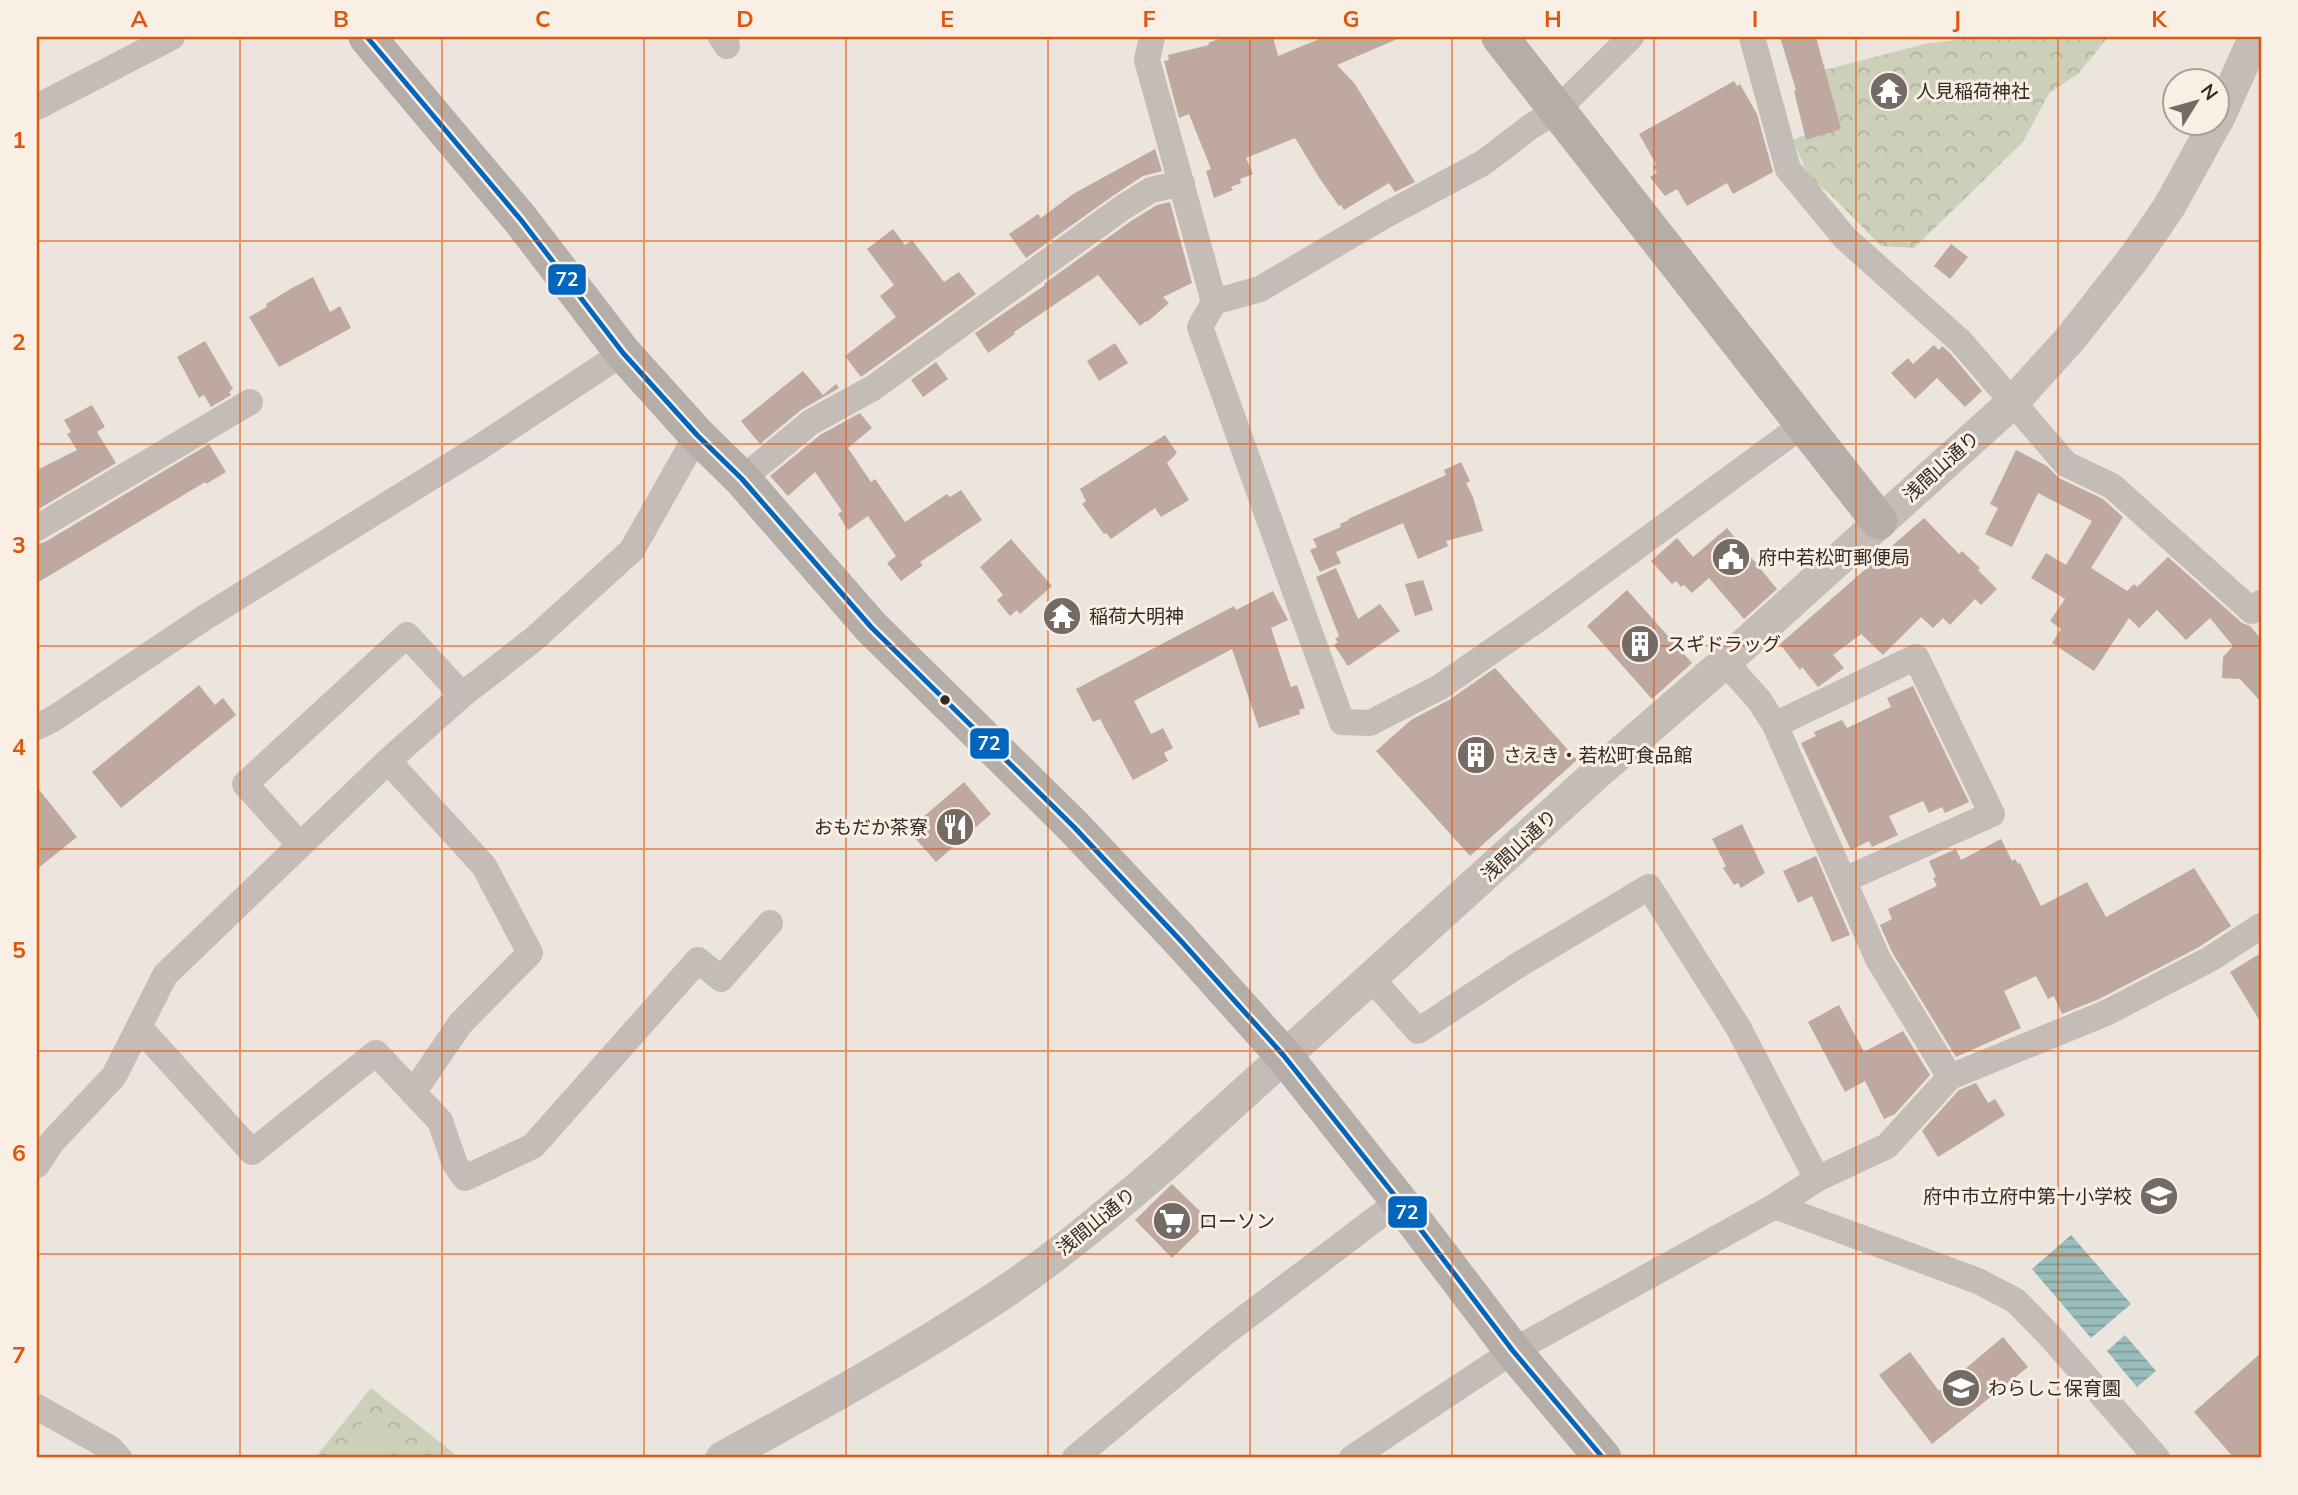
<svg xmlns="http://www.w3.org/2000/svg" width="2298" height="1495" font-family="Mulish,'Noto Sans JP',sans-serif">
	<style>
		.forest { fill: url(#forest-crowns) }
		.pitch { fill: #ccd0b8 }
		.water { fill: url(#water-rules) }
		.building { fill: #bea8a0 }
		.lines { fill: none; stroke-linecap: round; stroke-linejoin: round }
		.minor { stroke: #c3bcb7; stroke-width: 26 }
		.tertiary { stroke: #c3bcb7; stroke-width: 33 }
		.secondary { stroke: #b4ada8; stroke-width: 37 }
		.bus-1-casing { stroke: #f9efe4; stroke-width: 10 }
		.bus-1 { stroke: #0065bd; stroke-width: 5 }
		.grid { fill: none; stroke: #df570d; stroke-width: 2; stroke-opacity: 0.55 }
		.bus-dot { fill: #342a26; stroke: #f9efe4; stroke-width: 2.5 }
		.labels { text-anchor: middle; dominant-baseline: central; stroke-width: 6; stroke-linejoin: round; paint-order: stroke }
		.poi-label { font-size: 19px; fill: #342a26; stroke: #f9efe4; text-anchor: start }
		.street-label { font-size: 19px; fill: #342a26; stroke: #f9efe4 }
		.line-badge { stroke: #f9efe4; stroke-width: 2.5 }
		.badge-label { font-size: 19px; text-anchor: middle; font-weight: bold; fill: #fff }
		.neatline { fill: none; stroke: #df570d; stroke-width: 2.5 }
		.grid-label { font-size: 23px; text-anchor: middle; font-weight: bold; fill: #df570d }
	</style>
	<defs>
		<pattern id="forest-crowns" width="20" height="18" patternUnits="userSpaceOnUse" patternTransform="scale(1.75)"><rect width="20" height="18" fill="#ccd0b8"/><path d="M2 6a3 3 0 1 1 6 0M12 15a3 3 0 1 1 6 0" fill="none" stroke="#b0b39e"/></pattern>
		<pattern id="water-rules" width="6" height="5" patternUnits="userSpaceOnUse" patternTransform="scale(1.75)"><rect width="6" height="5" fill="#9abcbc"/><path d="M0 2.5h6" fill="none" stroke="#7e9999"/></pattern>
	</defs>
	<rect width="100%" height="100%" fill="#ebe5de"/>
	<!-- forest -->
	<path class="forest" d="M1979,37h129l-30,37 -29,19 -26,49 -109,106 -33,-2 -52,-53 -19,-13 -17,-40 38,-17 -6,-53 99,-26z
		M371,1388l89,70h-145z"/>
	<!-- pitch -->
	<path class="pitch" d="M368,1416l31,25 -14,17h-50z"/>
	<!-- water -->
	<path class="water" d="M2071,1235l60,69 -40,34 -59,-69z
		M2125,1335l31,36 -19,16 -30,-36z"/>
	<!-- building -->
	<path class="building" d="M1224,37h49l5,19 46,-19h78l-65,28 18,19 60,98 -20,10 -6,-9 -45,27 -3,-5 -2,1 -19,-27 -25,-41 -49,20 7,16 -13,5 1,4 -10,4 2,3 -19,8 -8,-27 5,-2 -22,-55 -10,4 -15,-57 5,-1 -1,-5 41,-10 -1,-2z
		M1780,37h36l25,92 -35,11 -12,-49 2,-1z
		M1734,81l3,5 3,-2 17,30 16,58 -40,22 -6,-11 -40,23 -10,-17 -12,7 -15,-19 7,-4 -4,-7 3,-2 -17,-30z
		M1155,149l7,22 -19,5 -29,19 -88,63 -17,-24 29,-20 3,4 32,-24z
		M1170,202l22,81 -29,14 6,6 -22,19 -1,-1 -6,5 -42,-51 -84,57 1,2 -27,19 -13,-20 70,-48 -1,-1 87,-63 26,-16z
		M893,229l12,16 7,-5 32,42 15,-10 17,22 -115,83 -16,-21 51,-39 -16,-21 14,-11 -27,-36z
		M1951,244l17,13 -18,22 -16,-13z
		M313,277l17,35 10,-6 11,22 -72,39 -30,-50 18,-10 -1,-3 26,-16z
		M205,341l28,48 -4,3 2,3 -20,12 -7,-12 -5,3 -22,-41z
		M1115,343l13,20 -29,18 -12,-20z
		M1934,345l5,5 3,-4 8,7 32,38 -17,16 -28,-29 -22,21 -24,-26 17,-15 5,6z
		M936,362l12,17 -25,18 -12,-17z
		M803,371l20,24 13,-11 3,4 -38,22 -41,34 -19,-23z
		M92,405l13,22 -8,5 19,31 -79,47v-40l40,-20 -10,-16 4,-2 -7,-12z
		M860,413l12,15 -24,20 23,34 4,-3 30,43 42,-28 3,3 11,-7 21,30 -62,42 3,3 -22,16 -14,-18 9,-7 -28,-40 -20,14 -10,-16 4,-3 -27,-39 -27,24 -18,-20 50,-41z
		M1165,435l12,18 -10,10 22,37 -28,17 -6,-9 -44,31 -5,-6 -2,1 -22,-30 4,-3 -6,-12z
		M209,444l17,28 -20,12 -1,-2 -168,101v-39l8,-2z
		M2016,450l31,16 12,12 44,21 20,18 -32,51 36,23 7,-7 3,3 31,-30 74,66 8,3 11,13v63l-21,-23 -18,-1 1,-21 10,-11 -23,-28 -24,22 -29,-30 -18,18 -10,-10 -35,53 -42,-28 9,-14 -11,-8 15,-22 -34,-21 15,-25 20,12 26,-44 -54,-28 -26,54 -27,-13 13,-26 -8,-4z
		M1461,462l9,19 -4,2 7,14 10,34 -37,10 2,5 -30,13 -15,-36 -67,29 5,11 -21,9 -10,-22 7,-3 -4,-8 28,-12 -1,-3 9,-4 -1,-1 98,-44 -2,-5z
		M1924,518l35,36 3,-3 18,17 -2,2 19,19 -16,16 -6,-6 -25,26 -7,-7 -10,10 -12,-11 -38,38 -22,-21 -28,21 11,13 -26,19 -16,-20 -2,3 -20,-26z
		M1727,528l50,61 -33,30 -35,-41 -17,15 -8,-8 -3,2 -5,-6 -4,3 -21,-23 26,-23 16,19z
		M1011,539l41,47 -32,28 -3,-4 -7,6 -13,-16 6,-5 -23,-28z
		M1336,568l22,51 22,-15 20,27 -52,35 -14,-21 4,-3 -3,-3 4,-3 -23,-59z
		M1423,580l10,30 -18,6 -10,-32z
		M1627,590l65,73 -40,36 -65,-73z
		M1273,591l15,29 -17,8 20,59 6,-2 8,23 -6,2 1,4 -41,14 -27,-79 -98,52 17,33 12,-6 10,20 -9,5 4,8 -35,19 -33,-61 -7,3 -17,-33 158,-83 2,4z
		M1495,668l82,92 -107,96 -94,-105 35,-31 38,-20z
		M199,685l16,20 8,-7 13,17 -115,93 -29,-36z
		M1913,686l56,116 -24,11 -3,-6 -13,6 -6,-12 -34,15 9,19 -26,12 -3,-6 -18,9 -50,-107 15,-7 -2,-4 28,-12 5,8 44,-21 -4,-9z
		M964,782l27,32 -55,48 -28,-32z
		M37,787l40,50 -40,32z
		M1742,824l23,49 -24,15 -3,-5 -4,2 -11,-17 3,-2 -14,-27z
		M2001,839l11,22 3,-2 3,5 2,-1 21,43 46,-24 19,35 88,-49 37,58 -32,21 -100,52 -37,15 -8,-18 -6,3 -12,-23 -32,15 17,37 -65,29 -64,-105 -12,-27 12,-6 -4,-10 49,-23 -4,-8 3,-1 -7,-16 27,-12 5,11z
		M1816,856l34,79 -18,7 -20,-46 -14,7 -15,-32z
		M2261,953v70l-31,-51z
		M1839,1005l25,47 39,-21 27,44 -35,39 -11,5 -19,-38 -20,11 -37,-70z
		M1976,1083l12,20 7,-4 10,16 -67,42 -16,-26 37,-41z
		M1172,1184l38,37 -38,37 -37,-38z
		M2003,1337l25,30 -96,77 -53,-69 31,-23 29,39z
		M2261,1353v105h-27l-40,-46z"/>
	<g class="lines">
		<!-- minor -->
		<path class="minor" d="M721,37l6,9
			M1152,37l-5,23 67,242 -14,25 142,395 28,1 70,-36 104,-72 260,-191
			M1752,37l36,132 57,69 116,104 105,122 46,22 140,125 9,-8
			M37,107l135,-70
			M1214,302l46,-13 124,-73 99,-53 47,-36 27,-17 74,-73
			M742,479l69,-57 62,-34 249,-180 29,-18 31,-7
			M37,528l213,-126
			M1725,662l34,38 16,25 103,234 72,118
			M1775,725l141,-68 76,157 -148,66
			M37,727l16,-8 151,-101 276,-171 143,-94
			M388,761l96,105 46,87 -70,71 -47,69
			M300,845l-55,-61 162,-149 55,60
			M1372,979l46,52 102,-67 129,-77 89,140 79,152
			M139,1027l113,125 124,-99 64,68 15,43 10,14 68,-32 165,-186 23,19 49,-56
			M37,1165l15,-23 62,-66 51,-101 223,-214 74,-66 72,-56 98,-89 65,-115
			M1775,1206l203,75 38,20 34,35 107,122
			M37,1407l73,41 9,10
			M1075,1458l146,-122 178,-135
			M1352,1458l161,-107 262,-145 42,-27 70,-33 63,-69 156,-64 104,-54 51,-33"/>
		<!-- tertiary -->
		<path class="tertiary" d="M2218,119l37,-82
			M722,1458c97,-53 193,-106 284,-167 57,-39 110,-84 162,-129l428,-388 129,-112 288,-260 58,-64 63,-80 35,-51 47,-85"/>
		<!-- secondary -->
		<path class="secondary" d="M367,37l154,183 102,133 74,82 45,44 129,148 203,200 107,114 103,115 115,145 114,150 90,107
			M1500,37l379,484"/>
		<!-- bus-1 casing -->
		<g class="bus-1-casing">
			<path id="bus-1" d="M367,37l154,183 102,133 74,82 45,44 129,148 203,200 107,114 103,115 115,145 114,150 90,107"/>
		</g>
		<!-- bus-1 -->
		<use href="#bus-1" class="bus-1"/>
	</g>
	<!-- grid -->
	<path class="grid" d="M240,37v1421M442,37v1421M644,37v1421M846,37v1421M1048,37v1421M1250,37v1421M1452,37v1421M1654,37v1421M1856,37v1421M2058,37v1421M37,241h2224M37,444h2224M37,646h2224M37,849h2224M37,1051h2224M37,1254h2224"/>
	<!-- icons -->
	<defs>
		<g id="temple-disc" transform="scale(2.0125)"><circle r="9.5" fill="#746b66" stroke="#f9efe4"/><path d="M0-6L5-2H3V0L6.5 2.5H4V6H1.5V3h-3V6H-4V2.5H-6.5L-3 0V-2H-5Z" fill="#fff"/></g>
		<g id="civic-disc" transform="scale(2.0125)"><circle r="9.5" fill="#746b66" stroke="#f9efe4"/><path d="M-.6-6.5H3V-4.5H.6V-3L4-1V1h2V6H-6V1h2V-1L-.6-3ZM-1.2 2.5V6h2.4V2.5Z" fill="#fff"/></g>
		<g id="building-disc" transform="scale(2.0125)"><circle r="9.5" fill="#746b66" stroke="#f9efe4"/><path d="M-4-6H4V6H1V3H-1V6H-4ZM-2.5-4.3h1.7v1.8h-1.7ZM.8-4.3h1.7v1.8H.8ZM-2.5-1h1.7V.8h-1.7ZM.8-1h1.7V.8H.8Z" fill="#fff"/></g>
		<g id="restaurant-disc" transform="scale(2.0125)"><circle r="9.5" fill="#746b66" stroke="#f9efe4"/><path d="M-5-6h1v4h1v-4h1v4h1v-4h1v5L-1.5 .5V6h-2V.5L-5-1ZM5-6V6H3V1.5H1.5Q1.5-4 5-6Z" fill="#fff"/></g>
		<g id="school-disc" transform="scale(2.0125)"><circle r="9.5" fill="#746b66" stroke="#f9efe4"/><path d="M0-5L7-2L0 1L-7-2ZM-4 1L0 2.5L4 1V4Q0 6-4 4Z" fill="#fff"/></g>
		<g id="supermarket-disc" transform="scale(2.0125)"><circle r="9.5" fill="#746b66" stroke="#f9efe4"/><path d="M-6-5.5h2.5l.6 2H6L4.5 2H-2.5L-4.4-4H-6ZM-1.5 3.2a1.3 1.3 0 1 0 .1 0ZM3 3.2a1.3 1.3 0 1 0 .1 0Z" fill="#fff"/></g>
	</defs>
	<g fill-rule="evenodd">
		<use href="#temple-disc" x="1889" y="91"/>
		<use href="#civic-disc" x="1731" y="557"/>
		<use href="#temple-disc" x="1062" y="616"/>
		<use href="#building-disc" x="1640" y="644"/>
		<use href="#building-disc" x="1476" y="755"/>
		<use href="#restaurant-disc" x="955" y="827"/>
		<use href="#school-disc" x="2159" y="1196"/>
		<use href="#supermarket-disc" x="1172" y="1221"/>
		<use href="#school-disc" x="1961" y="1388"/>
	</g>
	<!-- markers -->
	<circle class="bus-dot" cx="945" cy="700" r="6"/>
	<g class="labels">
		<!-- poi labels -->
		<g class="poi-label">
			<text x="1916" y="91">人見稲荷神社</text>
			<text x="1758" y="557">府中若松町郵便局</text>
			<text x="1089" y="616">稲荷大明神</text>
			<text x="1667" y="644">スギドラッグ</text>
			<text x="1503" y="755">さえき・若松町食品館</text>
			<text x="928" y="827" text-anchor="end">おもだか茶寮</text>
			<text x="2132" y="1196" text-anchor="end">府中市立府中第十小学校</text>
			<text x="1199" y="1221">ローソン</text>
			<text x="1988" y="1388">わらしこ保育園</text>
		</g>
		<!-- street labels -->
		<g class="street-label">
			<text transform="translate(1941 466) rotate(-42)">浅間山通り</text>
			<text transform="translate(1519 845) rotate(-43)">浅間山通り</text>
			<text transform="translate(1096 1221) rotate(-39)">浅間山通り</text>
		</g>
	</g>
	<g class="line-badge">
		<rect x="547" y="263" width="40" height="33" rx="7" fill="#0065bd"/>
		<rect x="969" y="727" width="41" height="33" rx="7" fill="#0065bd"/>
		<rect x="1387" y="1195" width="41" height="34" rx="7" fill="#0065bd"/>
	</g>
	<g class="badge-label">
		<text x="567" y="286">72</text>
		<text x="989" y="750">72</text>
		<text x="1407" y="1219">72</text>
	</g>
	<!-- border -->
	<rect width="2298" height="1495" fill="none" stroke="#f9efe4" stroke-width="77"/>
	<!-- north arrow -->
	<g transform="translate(2196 102) rotate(53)"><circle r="33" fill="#f9efe4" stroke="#aaa098" stroke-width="2"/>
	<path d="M0-5L12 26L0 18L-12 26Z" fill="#746b66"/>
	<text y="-10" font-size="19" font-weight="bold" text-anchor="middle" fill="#342a26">N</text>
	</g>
	<rect x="38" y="38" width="2222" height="1418" class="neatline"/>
	<g class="grid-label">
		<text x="139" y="27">A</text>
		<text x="341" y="27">B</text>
		<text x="543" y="27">C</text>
		<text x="745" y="27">D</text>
		<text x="947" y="27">E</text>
		<text x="1149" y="27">F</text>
		<text x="1351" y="27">G</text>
		<text x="1553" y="27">H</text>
		<text x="1755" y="27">I</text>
		<text x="1957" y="27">J</text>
		<text x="2159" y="27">K</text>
		<text x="19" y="148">1</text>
		<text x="19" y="350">2</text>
		<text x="19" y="553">3</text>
		<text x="19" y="755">4</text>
		<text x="19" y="958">5</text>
		<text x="19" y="1161">6</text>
		<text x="19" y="1363">7</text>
	</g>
</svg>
